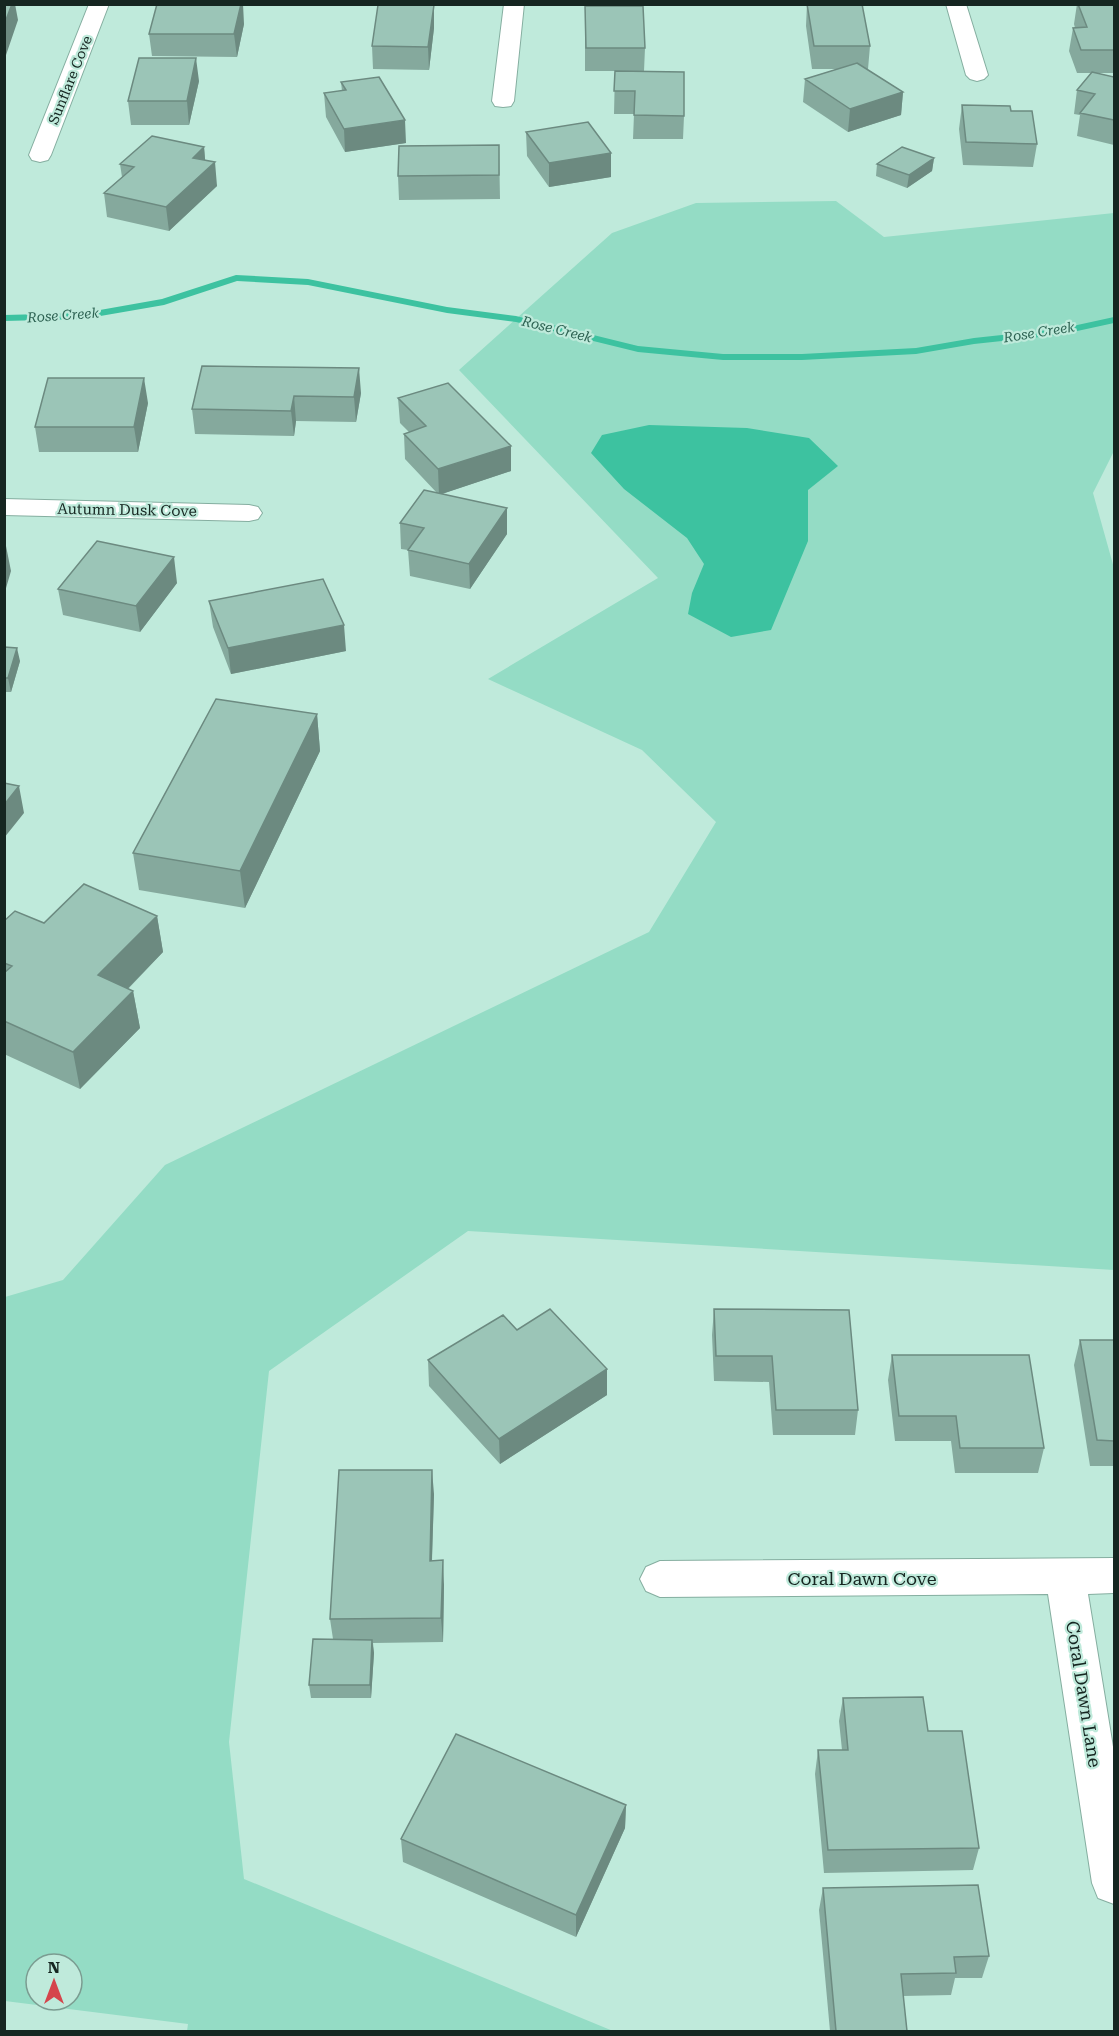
<svg xmlns="http://www.w3.org/2000/svg" width="1119" height="2036" font-family="'Roboto Serif',serif">
	<style>
		.green { fill: #94dcc5; fill-rule: evenodd }
		.water { fill: #3dc2a0 }
		.lines { fill: none; stroke-linecap: round; stroke-linejoin: round }
		.stream { fill: #3dc2a0; fill-rule: evenodd }
		.street-casing { stroke: #85aea0; stroke-width: 2 }
		.street { fill: #fff; fill-rule: evenodd }
		.wall { fill: #85a99d }
		.shaded-wall { fill: #6c8a80 }
		.building { fill: #9bc5b7; stroke: #6c8a80; stroke-width: 1.5 }
		.labels { text-anchor: middle; dominant-baseline: central; stroke-width: 4.5; stroke-linejoin: round; paint-order: stroke }
		.far-street-label { font-size: 14px; fill: #162621; stroke: #bfeadb }
		.far-water-label { font-size: 14px; font-style: italic; fill: #2d6252; stroke: #bfeadb }
		.street-label { font-size: 15px; fill: #162621; stroke: #bfeadb }
		.near-street-label { font-size: 18px; fill: #162621; stroke: #bfeadb }
	</style>
	<rect width="100%" height="100%" fill="#bfeadb"/>
	<!-- green -->
	<path class="green" d="M836,201l48,36 230,-24v238l-21,42 21,75v702l-646,-39 -199,140 -40,371 15,137 369,152h-426l1,-7 -183,-23v-704l58,-17 102,-115 484,-233 67,-110 -74,-72 -154,-71 170,-101 -199,-208 153,-137 84,-30zM36,1964h36v36h-36z"/>
	<!-- water -->
	<path class="water" d="M649,425l98,3 62,10 29,28 -30,24v51l-37,89 -40,7 -43,-23 4,-21 12,-29 -17,-26 -63,-49 -33,-36 11,-18z"/>
	<g class="lines">
		<!-- stream -->
		<path class="stream" d="M236,275l72,4 139,28 69,9 122,30 85,8h79l114,-6 58,-10 85,-9 55,-12v6l-55,12 -85,9 -58,10 -114,6h-79l-85,-8 -122,-30 -69,-9 -139,-28 -71,-4 -73,24 -81,14 -79,2v-6l79,-2 79,-14z"/>
		<!-- street casing -->
		<g class="street-casing">
			<path id="street" d="M89,4h20l-58,151 -3,5 -8,2 -8,-2 -3,-5z
				M504,4h20l-10,97 -3,5 -8,1 -8,-1 -3,-5z
				M946,4h20l22,71 -4,4 -7,2 -7,-2 -4,-4z
				M4,499l245,6 9,2 4,6 -4,6 -9,2 -245,-6z
				M1114,1558v35l-26,1 26,159v151l-16,-6 -6,-15 -44,-289 -388,3 -14,-6 -6,-12 6,-12 14,-6z"/>
		</g>
		<!-- street -->
		<use href="#street" class="street"/>
	</g>
	<!-- wall -->
	<path class="wall" d="M807,4l63,42 -2,23h-1l36,23 -2,23 -53,17 -45,-30 2,-23 32,-10h-25l-6,-43z
		M1077,4h37v69h-18l18,4v68l-37,-9 3,-21 -6,-1 3,-24 14,-17h-14l-8,-22 4,-23h2l-1,-4z
		M434,5v23l-5,42 -56,-1 -1,-23z
		M585,6l60,42 -1,23 40,45 -1,23h-50l1,-25h-20l1,-43h-30z
		M244,24l-7,33 -85,-1 -3,-22z
		M199,81l-10,44h-58l-3,-24z
		M341,82l65,61 -61,9 -19,-35 -2,-24 18,-2z
		M962,105l49,6 26,33 -4,23 -70,-2 -4,-36z
		M526,132l85,21v24l-62,10 -22,-31z
		M499,145l1,54 -101,1 -1,-24z
		M204,147l1,13 12,26 -48,45 -62,-14 -3,-24 18,-16 -2,-13z
		M934,158l-2,13 -25,17 -31,-12 1,-12z
		M202,366l159,27 -5,29 -60,-1 -2,15 -99,-2 -3,-25z
		M398,398l113,73 -70,23 66,14v26l-37,55 -60,-13 -2,-26 -7,-1 -1,-26 37,-30 -32,-34 -1,-25 5,-2 -9,-9z
		M148,403l-10,49h-99l-4,-25z
		M177,583l-37,49 -77,-17 -5,-26z
		M209,601l137,50 -115,23 -18,-47z
		M4,647l16,14 -9,31h-7z
		M317,714l3,37 -75,157 -106,-18 -6,-37z
		M157,916l6,36 -35,37 5,2 7,37 -60,61 -76,-35v-133l40,2z
		M714,1309l144,101 -3,25h-82l-4,-53 -55,-1 -2,-46z
		M517,1330l90,65 -107,69 -71,-78 -1,-26z
		M1080,1340h34v126h-24l-16,-101z
		M892,1355l152,93 -6,25h-83l-4,-32h-56l-7,-61z
		M434,1494l-2,67 12,24 -1,57 -70,1 1,10 -3,45h-60l-2,-13 24,-46 -3,-20z
		M843,1698l85,33 51,117 -6,22 -149,3 -9,-99 3,-24h24l-3,-29z
		M626,1805l-1,23 -49,109 -173,-75 -2,-23z
		M823,1888l166,68 -7,22h-27l-4,17 -48,1 4,35h-77l-11,-121z"/>
	<!-- shaded-wall -->
	<path class="shaded-wall" d="M12,4h3l3,16 -13,38 -1,-33z
		M241,4h2l1,20 -7,33 -3,-23z
		M434,5v23l-5,42 -1,-23z
		M196,58l3,23 -10,44 -2,-24z
		M903,92l-2,23 -53,17 2,-23z
		M405,120l1,23 -61,9 -1,-23z
		M204,147l2,23 9,-8 2,24 -48,45 -3,-24 27,-49z
		M611,153v24l-62,10v-24z
		M934,158l-2,13 -25,17 2,-13z
		M359,368l2,25 -5,29 -2,-25z
		M144,378l4,25 -10,49 -4,-25z
		M294,396l2,25 -2,15 -3,-25z
		M511,446v25l-72,24 -1,-26z
		M507,508v26l-37,55 -1,-25z
		M6,546l5,25 -7,24v-45z
		M174,557l3,26 -37,49 -4,-26z
		M344,625l2,26 -115,23 -3,-26z
		M17,648l3,13 -9,31 -3,-14z
		M317,714l3,37 -75,157 -5,-37z
		M19,786l5,27 -20,25v-33z
		M157,916l6,36 -58,60 -7,-37z
		M133,991l7,37 -60,61 -7,-37z
		M607,1369v26l-107,69 -1,-25z
		M432,1470l2,24 -3,92 -1,-25z
		M443,1560l1,25 -1,57 -2,-24z
		M372,1640l2,13 -3,45 -1,-13z
		M626,1805l-1,23 -49,109v-22z"/>
	<!-- building -->
	<path class="building" d="M4,4h8l-8,21z
		M157,4h84l-7,30h-85z
		M807,4h55l8,42h-56z
		M1078,4h36v46h-33l-8,-22 14,-1z
		M378,5h56l-6,42 -56,-1z
		M585,6h58l2,42h-59z
		M139,58h57l-9,43h-59z
		M857,63l46,29 -53,17 -45,-30z
		M615,71l69,1v44l-50,-1 1,-24h-21z
		M1092,72l22,5v43l-34,-7 15,-19 -18,-4z
		M379,77l26,43 -61,9 -20,-36 22,-3 -5,-8z
		M962,105l48,1 1,5h21l5,33 -71,-2z
		M588,122l23,31 -62,10 -23,-31z
		M152,136l52,11 -11,11 22,4 -49,45 -62,-14 30,-26 -14,-3z
		M499,145v30l-101,1 1,-30z
		M902,147l32,11 -25,17 -32,-11z
		M202,366l157,2 -5,29 -60,-1 -3,15 -99,-2z
		M48,378h96l-10,49h-99z
		M448,383l63,63 -73,23 -34,-35 22,-8 -28,-28z
		M424,490l83,18 -38,56 -61,-14 16,-22 -24,-5z
		M97,541l77,16 -38,49 -78,-17z
		M323,579l21,46 -116,23 -19,-47z
		M4,647l13,1 -9,30h-4z
		M216,699l101,15 -77,157 -107,-18z
		M4,783l15,3 -15,19z
		M84,884l73,32 -59,59 35,16 -60,61 -69,-31v-48l8,-7 -8,-3v-42l11,-10 29,12z
		M550,1309l57,60 -108,70 -71,-79 75,-45 14,15z
		M714,1309l135,1 9,100h-82l-4,-54h-56z
		M1080,1340h34v101l-17,-1z
		M892,1355h137l15,93h-84l-4,-32h-57z
		M339,1470h93l-2,91 13,-1 -2,58 -111,1z
		M313,1639l59,1 -2,45h-61z
		M923,1697l5,34h34l17,117 -151,2 -10,-100h30l-5,-52z
		M456,1734l170,71 -50,110 -175,-76z
		M978,1885l11,71 -35,1 2,16 -55,1 6,57h-71l-13,-143z"/>
	<g class="labels">
		<!-- far-street labels -->
		<g class="far-street-label">
			<text transform="translate(70 80) rotate(-68)">Sunflare Cove</text>
		</g>
		<!-- far-water labels -->
		<g class="far-water-label">
			<text transform="translate(63 315) rotate(-4)">Rose Creek</text>
			<text transform="translate(557 329) rotate(14)">Rose Creek</text>
			<text transform="translate(1039 332) rotate(-9)">Rose Creek</text>
		</g>
		<!-- street labels -->
		<g class="street-label">
			<text transform="translate(127 510) rotate(1)">Autumn Dusk Cove</text>
		</g>
		<!-- near-street labels -->
		<g class="near-street-label">
			<text x="862" y="1578">Coral Dawn Cove</text>
			<text transform="translate(1084 1694) rotate(81)">Coral Dawn Lane</text>
		</g>
	</g>
	<!-- border -->
	<rect width="1119" height="2036" fill="none" stroke="#162621" stroke-width="12"/>
	<!-- north arrow -->
	<g transform="translate(54 1982)"><circle r="28" fill="#bfeadb" stroke="#7b9c91" stroke-width="1.5"/>
	<path d="M0-4.5L10 22L0 15L-10 22Z" fill="#d5454c"/>
	<text y="-9" font-size="16" font-weight="bold" text-anchor="middle" fill="#162621">N</text>
	</g>
</svg>
